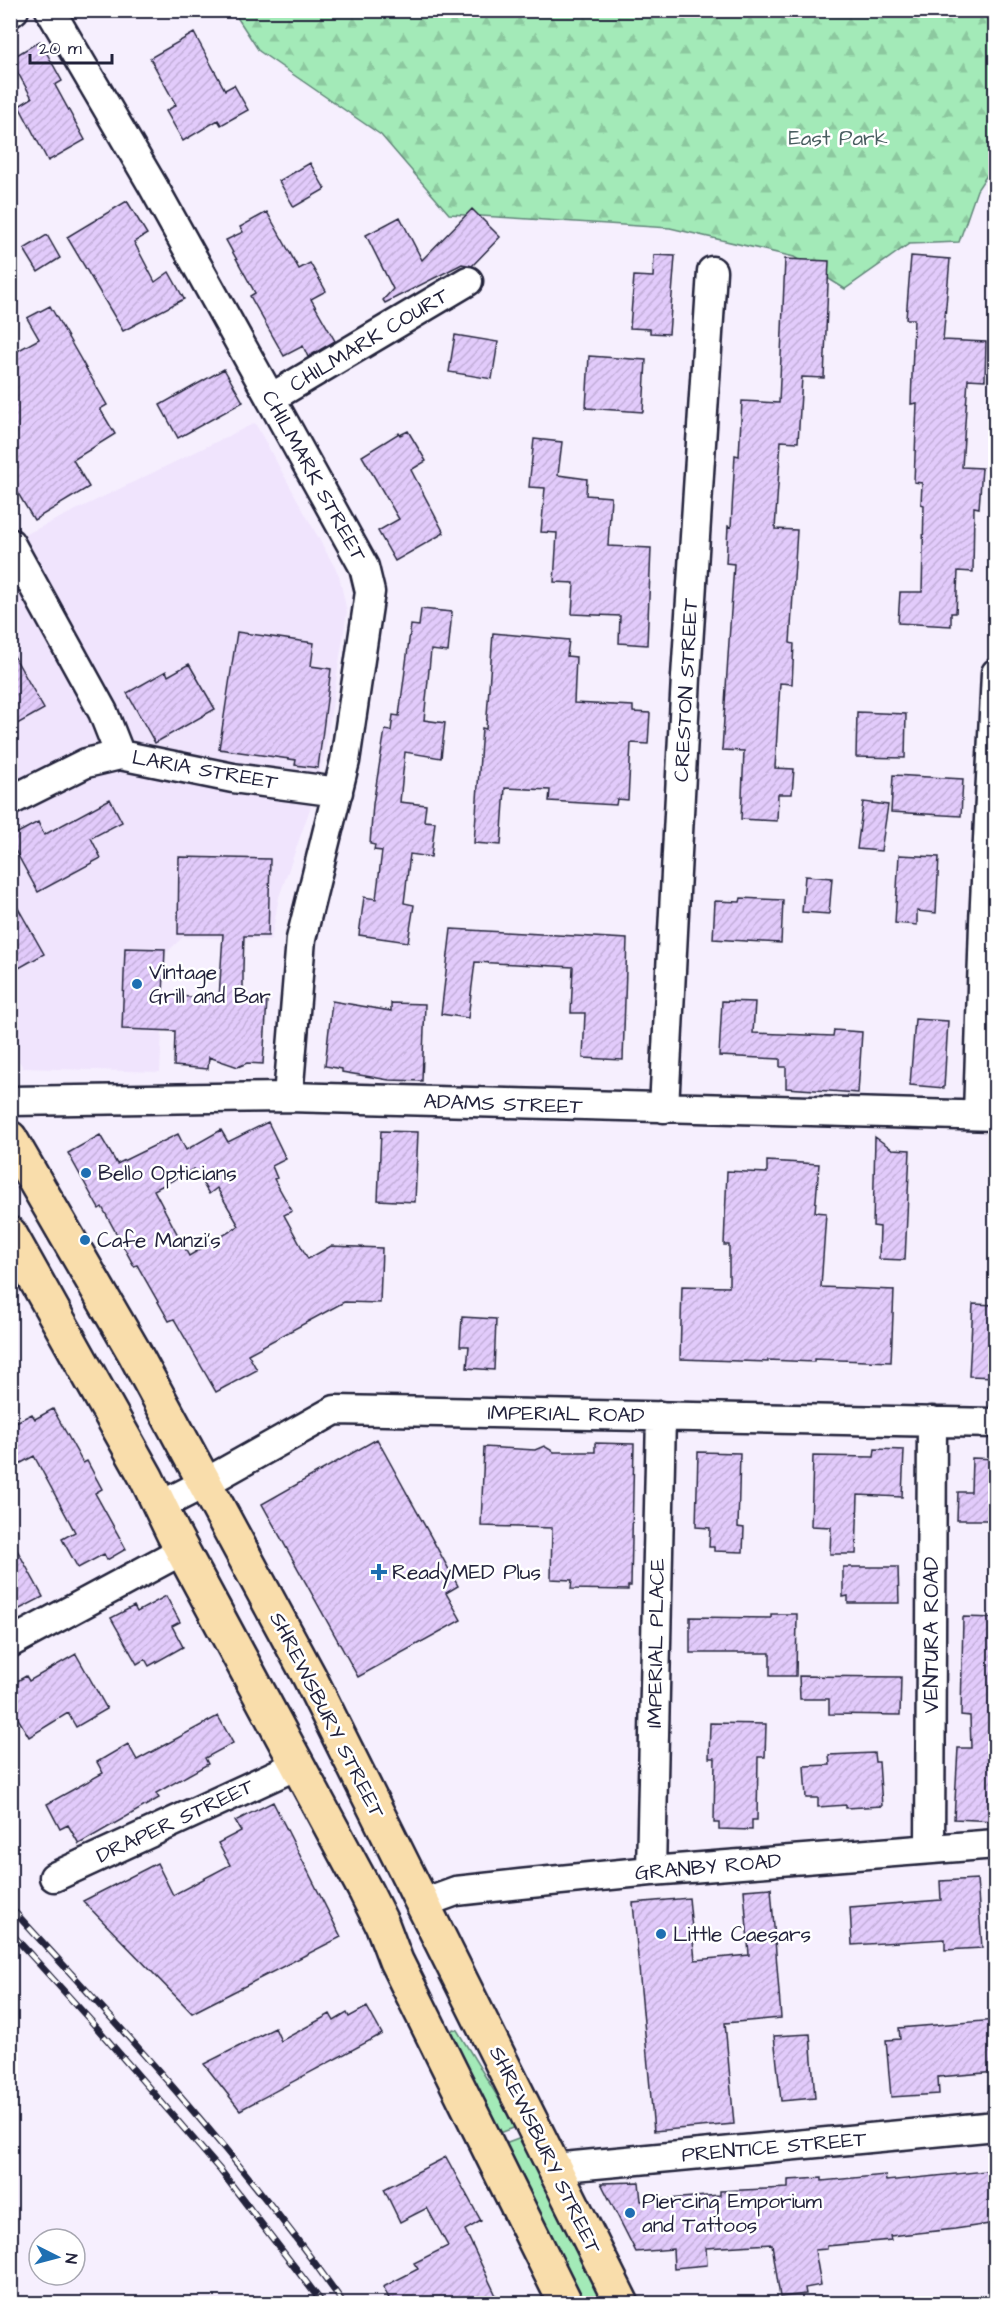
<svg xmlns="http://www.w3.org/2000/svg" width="1006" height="2314" font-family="'Architects Daughter',sans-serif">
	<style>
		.built { fill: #f0e4fd }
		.green { fill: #a3eab8; stroke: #62867a; stroke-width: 1.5 }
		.forest { fill: url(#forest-firs); stroke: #62867a; stroke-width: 1.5 }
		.building { fill: url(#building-hatch); stroke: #22223b; stroke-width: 1.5; fill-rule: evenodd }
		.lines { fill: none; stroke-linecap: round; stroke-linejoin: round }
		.minor-casing { stroke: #22223b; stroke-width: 33 }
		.primary-casing { stroke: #22223b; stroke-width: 38 }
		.minor { stroke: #fff; stroke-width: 28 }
		.primary { stroke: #f9ddab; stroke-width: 33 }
		.rail-casing { stroke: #22223b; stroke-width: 7 }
		.rail { stroke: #fff; stroke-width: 4.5; stroke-dasharray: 14; stroke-linecap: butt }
		.poi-dot { fill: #1f6fb2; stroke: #fff; stroke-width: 2 }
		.labels { text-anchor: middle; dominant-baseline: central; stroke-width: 5; stroke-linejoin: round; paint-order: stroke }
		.park-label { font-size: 21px; fill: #495e60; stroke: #fff }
		.street-label { font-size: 21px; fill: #22223b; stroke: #fff }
		.poi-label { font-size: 21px; fill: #22223b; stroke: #fff; text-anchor: start }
	</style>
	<defs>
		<pattern id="forest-firs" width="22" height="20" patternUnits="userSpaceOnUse" patternTransform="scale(1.5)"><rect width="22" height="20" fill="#a3eab8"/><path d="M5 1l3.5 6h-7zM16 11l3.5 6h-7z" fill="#8cc89f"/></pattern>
		<pattern id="building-hatch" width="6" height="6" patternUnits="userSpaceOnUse" patternTransform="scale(1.5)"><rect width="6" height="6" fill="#e2cbfb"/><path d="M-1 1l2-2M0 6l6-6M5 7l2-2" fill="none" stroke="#c2aed8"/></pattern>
	</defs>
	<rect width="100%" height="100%" fill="#f6effe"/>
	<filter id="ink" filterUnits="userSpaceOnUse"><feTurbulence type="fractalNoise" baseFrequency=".0167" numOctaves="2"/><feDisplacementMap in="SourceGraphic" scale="12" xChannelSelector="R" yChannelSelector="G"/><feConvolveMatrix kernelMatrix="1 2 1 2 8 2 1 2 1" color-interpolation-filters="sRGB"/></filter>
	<g filter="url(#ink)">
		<!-- built -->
		<path class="built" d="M255,423l84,152 8,37 -22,140 -14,54 -32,91 -8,43 -88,-3 -17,16 -6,119 -137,-4 -12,-22 -1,-504z"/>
		<!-- green -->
		<path class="green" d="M453,2029l4,1 59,97 -16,6 -50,-99z
			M521,2138l83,165h-19l-80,-159z"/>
		<!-- forest -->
		<path class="forest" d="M233,11h762v152l-18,27 -18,52 -50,2 -64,45 -51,-32 -124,-29 -221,-14 -68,-79 -122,-84z"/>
		<!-- building -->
		<path class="building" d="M194,33l31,57 9,-5 14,25 -27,15 -3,-5 -35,21 -17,-30 10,-6 -26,-47z
			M40,41l22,40 -7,4 30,55 -37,21 -29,-55 13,-8 -22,-39z
			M310,163l15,26 -31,18 -15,-26z
			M127,201l20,33 -13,8 21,40 14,-10 15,27 -61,32 -56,-94z
			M472,209l28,28 -28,29 -10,-2 -77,39 -2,-3 10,-11 -27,-54 34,-18 22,43z
			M267,212l32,57 11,-6 16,28 -15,8 24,42 -27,16 -5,-11 -19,10 -34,-60 5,-3 -29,-53 17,-8 -3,-5z
			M47,235l13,23 -22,14 -14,-23z
			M654,255l21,1 -6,78 -19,-1v-4l-20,-1 4,-52 19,1z
			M911,256l39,3 -7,81 43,2 -1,38 -17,-1 -6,88 20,1 -3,40 -5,-1 -1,65 -15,-1 -2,42h-5v13l-53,-3 2,-31h22l2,-87 -3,-1 1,-21 -8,-1 3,-79 -6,1 3,-85h-8z
			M785,259l44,2 -5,117 -22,-1 -4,65 -17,-1 -6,88 22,1 -7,113 4,1 -2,40 -12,-1 -5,85 19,1 -2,25h-14l-1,27 -36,-2 3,-68 -22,-1 12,-186 -8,-1 2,-37 3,1 4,-72 4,1 3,-55 37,2z
			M50,306l57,99 -7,4 15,25 -42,26 16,27 -55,33 -24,-40v-125l29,-16 -12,-21z
			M455,335l43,7 -6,37 -43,-7z
			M589,356l57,4 -3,52 -57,-4z
			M224,369l19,33 -65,36 -18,-33z
			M408,431l18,30 -15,9 33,63 -49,28 -17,-30 21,-12 -37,-63 37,-23 1,2z
			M534,439l28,3 -4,33 29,4 -1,16 25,2 -3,49 43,2 -4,97 -28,-2 1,-27 -48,-2 2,-31 -20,-1 3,-49 -16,-1 4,-44 -16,-1z
			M421,609l31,3 -4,40 -17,-2 -7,70 21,3 -4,35 -36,-6 -5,50 26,3 -2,16 11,1 -4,35 -21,-3 -6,49 10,2 -6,37 -49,-7 5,-38 12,2 6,-48 -8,-1 1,-5 -5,-1 3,-40 12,-74 6,1 2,-16 6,1 12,-91 8,1z
			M237,632l77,11 -3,23 20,3 -13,99 -23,-3 1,-5 -77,-11z
			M493,633l76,7 -2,16 9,1 -2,46 59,3v6l17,1 -2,31 -17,-1 -3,57 -11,-1 -1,6 -67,-4 1,-11 -45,-2 -4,57 -27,-2 8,-115 4,1z
			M10,649l34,60 -34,19z
			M189,664l26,45 -60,34 -28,-50 39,-22 2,5z
			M857,712l49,2 -1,44 -49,-1z
			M893,775l70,4 -2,37 -70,-4z
			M110,799l12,23 -31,16 10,20 -63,34 -28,-51v-4l28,-15 6,13z
			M863,802l25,3 -7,46 -24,-2z
			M899,855l40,2 -3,56 -19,-2v14l-22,-2z
			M179,857l91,2 -2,77h-24l-1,32v30l24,2 -4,64 -16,-1 -9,4 -29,-10 -1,12 -34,-3 1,-35 -53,-2 3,-81 40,1 -2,46 56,4 4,-65h-45z
			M805,876l27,2 -3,36 -27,-2z
			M10,894l34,60 -34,19z
			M741,898l42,2 -2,43 -68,-4 2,-38 25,1z
			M451,929l176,10 -4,121 -40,-2 2,-45h-14l2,-46 -98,-5 -7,56 -27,-4z
			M332,1001l59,10v-8l34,1 -3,77 -33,-1 -47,-8v-3l-17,-3z
			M722,1001l33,1 -2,31 80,3 1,-6 28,2 -4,61 -72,-5v-21h-6v-8l-61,-3z
			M915,1019l33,2 -4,67 -34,-3z
			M268,1122l18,37 -14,7 5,12 -3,1 18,32 -8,4 24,44 23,-13 51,2 -2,55 -36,-1 -96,52 9,16 -41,22 -42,-73 -5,2 -32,-56 -3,1 -32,-59 -3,2 -31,-56 32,-18 17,29 61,-30 8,16 35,-20 7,12zM194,1169l15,25 8,-6 22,38 -50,30 -35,-66z
			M381,1131l37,1 -3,70 -37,-2z
			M875,1137l17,12 18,1 -5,110 -26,-1 1,-32 -7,-1z
			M767,1161l52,3 -4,48 11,1 -5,74 73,3 -3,72 -77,-3v3l-46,-2v2l-88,-3 2,-73 47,1v-42h-5l3,-74 40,2z
			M973,1304l23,1v72l-27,-1z
			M462,1317l34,2 -2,51 -27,-2 2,-22h-9z
			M53,1409l30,54 4,-2 15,28 -7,4 31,56 -19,11 -3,-6 -26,14 -16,-29 13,-7 -41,-76 -24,13v-44l22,-11 3,5z
			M377,1439l81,147 -12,7 15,27 -103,57 -96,-173z
			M595,1443l39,1 -3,142h-3v4l-57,-1 1,-9 -21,-1 1,-51 -71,-2 3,-79 51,3 9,-4 10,6h41z
			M875,1449l29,1 -2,47 -44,-2 -2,59h-26l1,-27 -20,-1 2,-70 61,1z
			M698,1452l42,1 -2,74 6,1 -1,24 -29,-1v-4h-5l1,-19 -14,-1z
			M972,1458l24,1v61h-39l1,-28h13z
			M10,1537l33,60 -33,17z
			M843,1567h55l1,36h-51v-7l-5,1z
			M166,1596l14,26 -8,4 11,21 -34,19 -4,-7 -8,5 -26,-46 23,-12 3,6z
			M771,1614h26l-1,62h-26v-23h-80v-36l81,1z
			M963,1617l33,1v203l-42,-2 4,-71h13l-1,-32 -9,-1z
			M76,1654l31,55 -31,18 -8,-14 -39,24 -19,-32v-20l16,-9 3,5z
			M799,1676l102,1 -1,38 -71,-1v-15h-29z
			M218,1716l15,27 -28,15 3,6 -52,29 3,5 -80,46 -11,-19 -8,4 -13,-25 56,-31 -6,-11 31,-18 9,16z
			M710,1723l56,1 -1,33h-7l-1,63h-5v10l-33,-1v-6h-5l1,-65h-6z
			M874,1753l1,9h4l3,44 -36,2v-3l-28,2v-9h-12l-2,-32 26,-1 -1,-10z
			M273,1802l68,135 -149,76 -109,-112 74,-38 16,32 57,-30 -12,-22 23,-12 -6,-10z
			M977,1879l5,69 -37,2v-11l-93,6 -2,-38 91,-7 -1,-19z
			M771,1888l10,130 -56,5 9,101 -80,7 -21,-228 56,-5 6,62 54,-5 -5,-65z
			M367,2007l15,27 -142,76 -36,-46 71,-36 6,13 49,-27 4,7 13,-8 2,4z
			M996,2020v52l-58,5 1,17 -48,3 -5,-57 14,-1 -1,-11z
			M810,2034l5,64 -34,3 -7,-65z
			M446,2157l35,64 -16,9 35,74h-108l-9,-17 35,-18 -4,-6 34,-17 -21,-38 -27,14 -16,-33z
			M996,2170v53l-41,6 -65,7 1,4 -64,6v3l-12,1 6,35 -16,3 1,6 -26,3 -8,-53 -66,4 1,17 -33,3 -1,-19 -37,3 -35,-69 38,-1 2,19 79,-6v-4l68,-3v-8l34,-2v3l63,-6 1,6z"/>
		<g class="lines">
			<!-- minor casing -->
			<g class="minor-casing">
				<path id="minor" d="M50,10l103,176 211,381 6,25 -25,169 -44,178 -13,158
					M10,13l4,-3
					M271,398l197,-117
					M10,543l93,169 17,43
					M10,801l76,-38 34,-8 113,23 105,14
					M10,1101l278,-4 708,19
					M664,1108l22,-431 26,-406
					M978,1115l6,-192 12,-250
					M160,1506l45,-23 130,-73 661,13
					M10,1643l173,-93
					M930,1849l2,-428
					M651,1871l10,-455
					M54,1877l243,-112
					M423,1903l33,-12 64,-7 131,-13 345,-27
					M553,2168l443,-42"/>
			</g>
			<!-- primary casing -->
			<g class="primary-casing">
				<path id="primary" d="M10,1138l124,214 175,324 313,628
					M10,1234l136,243 28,58 192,357 16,32 14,37 170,343"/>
			</g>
			<!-- minor -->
			<use href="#minor" class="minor"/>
			<!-- primary -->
			<use href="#primary" class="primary"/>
			<!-- rail casing -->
			<g class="rail-casing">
				<path id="rail" d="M10,1907c117,127 235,255 334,397
					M10,1932l81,89 130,150 102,133"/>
			</g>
			<!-- rail -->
			<use href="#rail" class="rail"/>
		</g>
	</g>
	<!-- markers -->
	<g class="poi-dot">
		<circle cx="137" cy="984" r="6"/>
		<circle cx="86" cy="1173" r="6"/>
		<circle cx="85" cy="1240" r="6"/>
		<path d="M376 1563h6v6h6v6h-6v6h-6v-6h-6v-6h6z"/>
		<circle cx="661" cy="1934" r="6"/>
		<circle cx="630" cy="2213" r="6"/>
	</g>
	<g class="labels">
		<!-- park labels -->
		<g class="park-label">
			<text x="838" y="138">East Park</text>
		</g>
		<!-- street labels -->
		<g class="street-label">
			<text transform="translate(369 340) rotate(-31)">CHILMARK COURT</text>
			<text transform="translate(314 476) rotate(61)">CHILMARK STREET</text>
			<text transform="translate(686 690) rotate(-87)">CRESTON STREET</text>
			<text transform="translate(205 770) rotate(10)">LARIA STREET</text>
			<text transform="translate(503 1104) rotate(2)">ADAMS STREET</text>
			<text transform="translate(566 1414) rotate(1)">IMPERIAL ROAD</text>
			<text transform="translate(931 1635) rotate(-90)">VENTURA ROAD</text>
			<text transform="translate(656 1643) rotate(-89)">IMPERIAL PLACE</text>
			<text transform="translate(327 1715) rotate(63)">SHREWSBURY STREET</text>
			<text transform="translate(175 1821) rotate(-25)">DRAPER STREET</text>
			<text transform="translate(708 1867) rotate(-5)">GRANBY ROAD</text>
			<text transform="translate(774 2147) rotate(-5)">PRENTICE STREET</text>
			<text transform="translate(545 2150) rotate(64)">SHREWSBURY STREET</text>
		</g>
		<!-- poi labels -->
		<g class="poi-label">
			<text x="149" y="972">Vintage<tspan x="149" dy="24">Grill and Bar</tspan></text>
			<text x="98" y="1173">Bello Opticians</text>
			<text x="97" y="1240">Cafe Manzi's</text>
			<text x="392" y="1572">ReadyMED Plus</text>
			<text x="673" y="1934">Little Caesars</text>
			<text x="642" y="2201">Piercing Emporium<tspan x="642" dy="24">and Tattoos</tspan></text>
		</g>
	</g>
	<!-- margin -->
	<rect width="1006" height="2314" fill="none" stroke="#fff" stroke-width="36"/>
	<rect x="18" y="18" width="970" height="2278" fill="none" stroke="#22223b" stroke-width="2" filter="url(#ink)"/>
	<!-- north arrow -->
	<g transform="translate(57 2257) rotate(96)"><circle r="28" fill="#ffffff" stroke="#a7a7b1" stroke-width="1.5"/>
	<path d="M0-4.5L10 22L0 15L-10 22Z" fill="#1f6fb2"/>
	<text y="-9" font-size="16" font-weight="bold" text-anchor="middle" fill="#22223b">N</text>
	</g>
	<!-- scale -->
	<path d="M30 54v9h82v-9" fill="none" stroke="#22223b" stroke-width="3"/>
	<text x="39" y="54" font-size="18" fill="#22223b" stroke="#ffffff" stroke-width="4.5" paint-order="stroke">20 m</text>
</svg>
